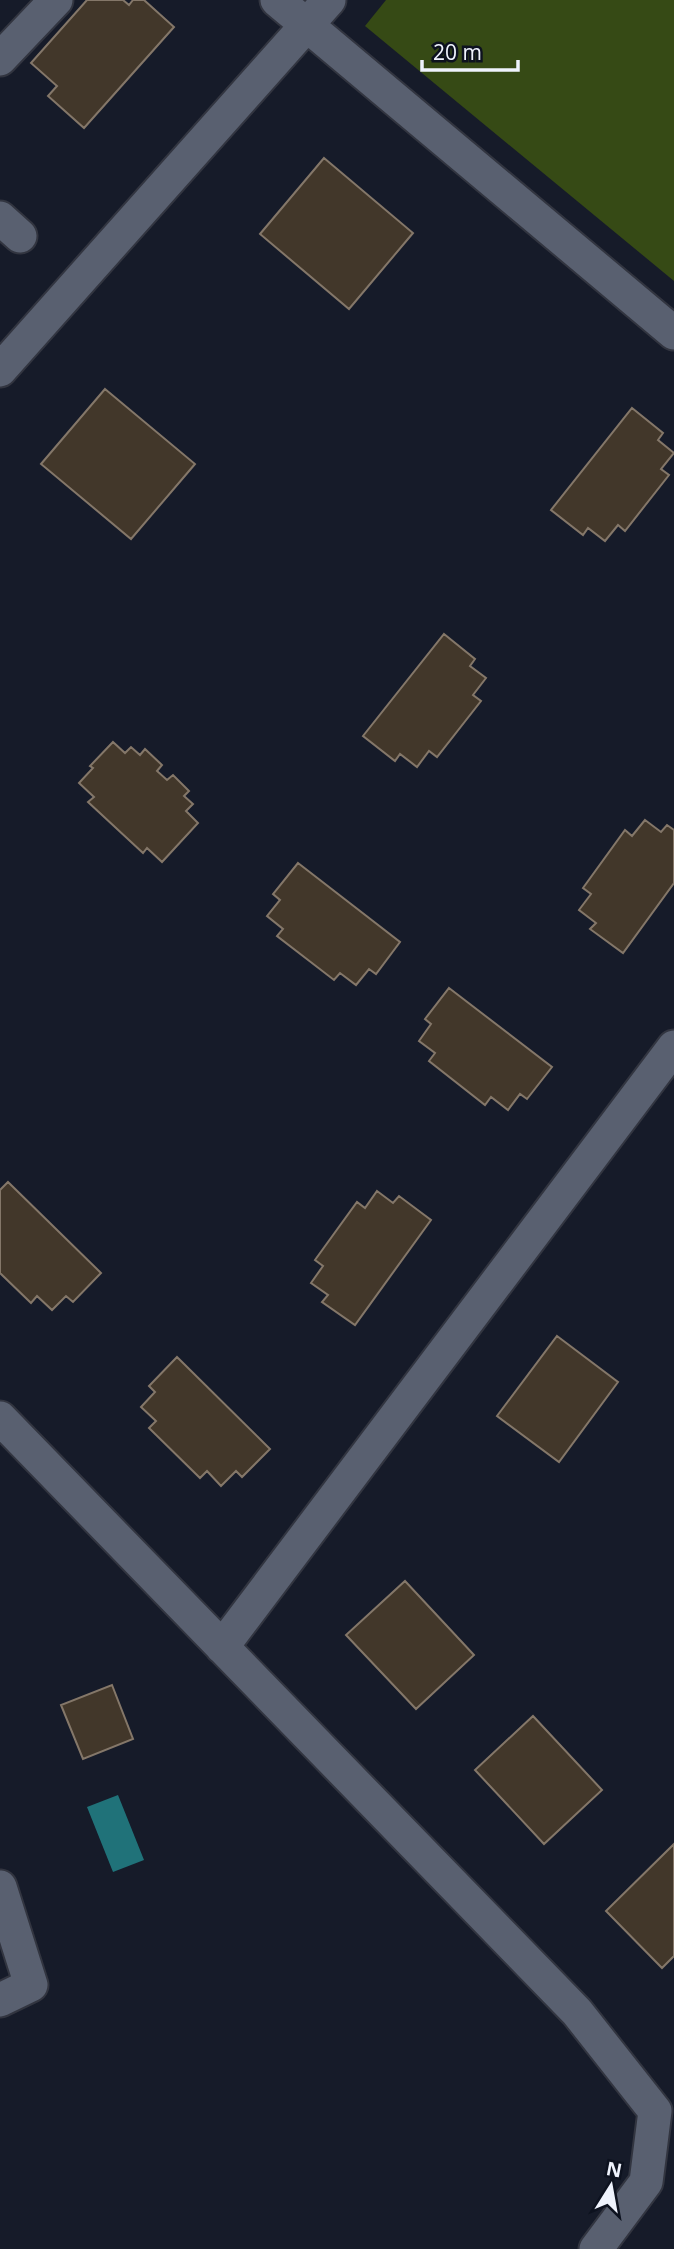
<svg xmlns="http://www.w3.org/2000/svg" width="674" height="2249" font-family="'Open Sans',sans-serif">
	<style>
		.green { fill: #364a15 }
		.water { fill: #207279 }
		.building { fill: #42372a; stroke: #847769; stroke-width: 2 }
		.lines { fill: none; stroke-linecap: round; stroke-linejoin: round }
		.minor-casing { stroke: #323540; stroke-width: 37 }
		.minor { stroke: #596070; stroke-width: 33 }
	</style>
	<rect width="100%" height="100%" fill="#161b29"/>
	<!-- green -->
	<path class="green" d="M386,0h288v281l-309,-255z"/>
	<!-- water -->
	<path class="water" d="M118,1795l26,65 -31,12 -26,-65z"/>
	<!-- building -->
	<path class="building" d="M87,0h36l6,5 4,-5h11l30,27 -90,101 -36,-32 9,-10 -26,-23z
		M324,158l89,75 -64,76 -89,-75z
		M105,389l90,75 -64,75 -90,-75z
		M632,408l31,25 -5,7 16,13 -13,16 8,6 -44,56 -7,-6 -13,16 -17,-13 -5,7 -32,-25z
		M444,634l31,25 -5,7 16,12 -13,17 8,6 -44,56 -8,-6 -12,16 -17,-13 -5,7 -32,-25z
		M113,742l12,11 6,-6 9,8 5,-6 17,16 -5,6 10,9 6,-5 16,16 -5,5 9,8 -7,7 12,12 -36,39 -15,-14 -4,5 -55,-51 6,-5 -15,-14 14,-15 -3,-2z
		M645,820l16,12 6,-7 7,5v53l-51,70 -33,-24 6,-6 -17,-13 12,-16 -8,-6 42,-58 7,6z
		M298,863l102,79 -24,32 -7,-5 -13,16 -16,-12 -6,7 -57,-44 6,-7 -16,-13 13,-16 -7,-6z
		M449,988l103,79 -25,32 -7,-5 -12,16 -17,-13 -6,8 -56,-44 6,-8 -16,-12 12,-17 -6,-5z
		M8,1182l93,91 -28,29 -7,-6 -14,14 -15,-14 -6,7 -31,-30v-83z
		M377,1191l16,12 6,-7 32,24 -76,105 -33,-23 6,-7 -17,-12 12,-17 -8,-6 42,-58 8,6z
		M557,1336l61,46 -59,80 -62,-46z
		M177,1357l93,92 -28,28 -6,-6 -15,15 -14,-15 -7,7 -51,-50 7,-7 -15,-14 14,-15 -6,-6z
		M405,1581l69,74 -58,54 -70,-74z
		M112,1685l21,54 -50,20 -22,-54z
		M533,1716l69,74 -58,54 -69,-74z
		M674,1844v112l-12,12 -56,-57z"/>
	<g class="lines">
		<!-- minor casing -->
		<g class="minor-casing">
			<path id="minor" d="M277,0l397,333
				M0,59l56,-59
				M0,218l20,18
				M0,370l329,-370
				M0,1418l577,594 78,99 -9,71 -50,67
				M222,1647l452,-600
				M0,1887l31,98 -31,15"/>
		</g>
		<!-- minor -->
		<use href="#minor" class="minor"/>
	</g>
	<!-- north arrow -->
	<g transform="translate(611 2186) rotate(11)" stroke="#0d121f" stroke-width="5" paint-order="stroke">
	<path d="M0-5L12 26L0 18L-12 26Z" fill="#eff3fd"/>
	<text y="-10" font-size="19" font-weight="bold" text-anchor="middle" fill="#eff3fd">N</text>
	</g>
	<!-- scale -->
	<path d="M422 60v10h96v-10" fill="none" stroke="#eff3fd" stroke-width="3.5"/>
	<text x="433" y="60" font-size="21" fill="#eff3fd" stroke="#0d121f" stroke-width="5" paint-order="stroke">20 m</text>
</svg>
